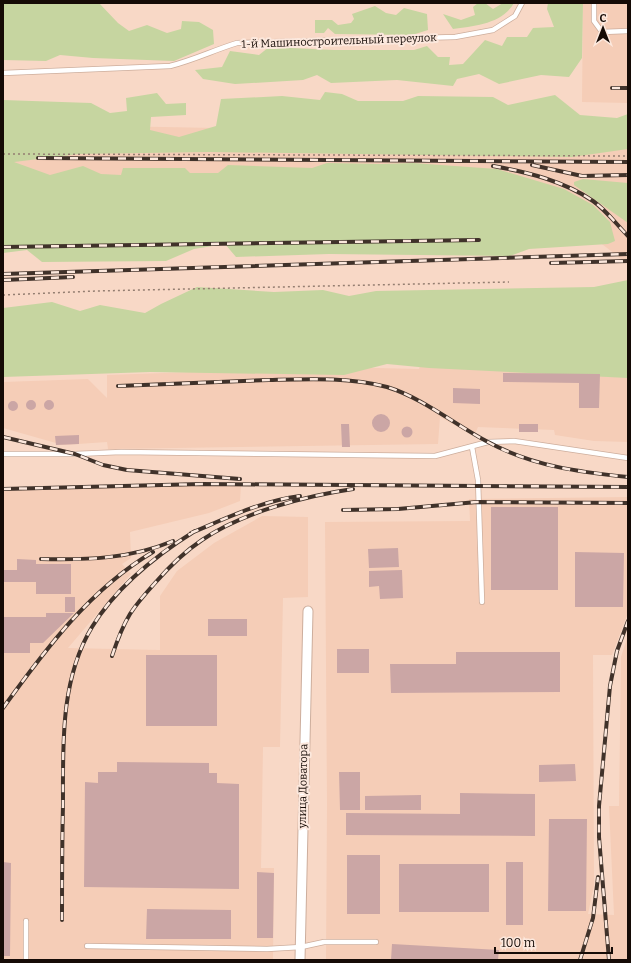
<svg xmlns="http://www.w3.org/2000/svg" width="631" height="963" font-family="Bitter,serif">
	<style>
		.built { fill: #f5cdb7 }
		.green { fill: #c6d5a0 }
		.building { fill: #cba6a5 }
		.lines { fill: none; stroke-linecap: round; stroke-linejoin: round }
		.lane-casing { stroke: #cdae9d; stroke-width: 6 }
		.street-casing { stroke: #cdae9d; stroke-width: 11 }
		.path { stroke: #947e71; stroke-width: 1.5; stroke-dasharray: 2 3; stroke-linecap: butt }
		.lane { stroke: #fff; stroke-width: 4.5 }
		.street { stroke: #fff; stroke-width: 9 }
		.rail-casing { stroke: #40322a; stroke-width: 4 }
		.rail { stroke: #fce8dd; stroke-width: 2.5; stroke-dasharray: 8; stroke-linecap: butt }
		.labels { text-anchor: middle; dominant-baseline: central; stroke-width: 4; stroke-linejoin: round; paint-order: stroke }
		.street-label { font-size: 11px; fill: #150b06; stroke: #fce8dd }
	</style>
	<rect width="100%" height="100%" fill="#f8d8c6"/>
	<!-- built -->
	<path class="built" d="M583,3h45v100l-46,-1z
		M3,124l519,10h106v130l-94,-72 -531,-15z
		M420,366l208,9v67l-34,-1 -39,-6 -1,-5 -76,-3 -4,9 -34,-19 -2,27 -330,5 -1,-7 -44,3 -60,-17v-46l85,-3 19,19v-23l226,-8 86,2z
		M241,485l-1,16 -31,12 -79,19 1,26 -9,6 9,10 -63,74 92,2v-54l17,-25 37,-28 48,-27 46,1v80l-25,1 -3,149h-17l-2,121h13l-1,92h-270v-472z
		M628,497v116l-16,42h-19l1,230 -6,29 26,1 -5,-109h10l2,-149 7,-22v325h-302l1,-156 -2,-282 145,-1 -1,-22z"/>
	<!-- green -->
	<path class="green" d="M3,3h96l19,20 11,8 18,-6 20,8 14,-4 1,-8 17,1 14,8 1,14 -40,17 -81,-3 -33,-3 -14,6 -43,-1z
		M478,3h7l8,6 10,-6h11c-12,21 -40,23 -61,26l-10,-15 18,6 14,-5 -2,-8z
		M548,3h35l-1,55 -13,19 -28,-2 -42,9 -20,-10 -22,5 -4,7 -56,-6 -66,3 -14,-8 -14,5 -68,4 -32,-5 -8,-9 27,-3 8,-16 29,4 10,-8 65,3h80l13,-4 11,11h12l-1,8 14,-1 22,-24 17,6 5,-9h20l6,-9 21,-1 -7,-18z
		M375,6l11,7 10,2 8,-7 23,6 1,16 -16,5 -77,-1 -7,-6 -4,5h-9v-13h17l6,5 13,-2 3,-4 -2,-5z
		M325,92l17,2 16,7h45l15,-5 75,1 15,8 47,-10 25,20 37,3 11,-4v35l-56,8 -363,-5 -130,2 -65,8 36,13 33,-9 18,8 20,1 2,-7h62l5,5h28l10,-8 84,3 15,-5 54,1 32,-1 84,6 67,20 29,16 17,17 5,19 -7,3 -79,5 -19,7 -181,-2 -93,3 -11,-13 -31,5 -28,12 -124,1 -15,-12 -24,3v-153l88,3 19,10 17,-2 -1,-13 31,-5 9,11 20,-1v12l-35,2 -1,13 29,7 37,-11 5,-27 61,-3 38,4z
		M583,179l45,4v40l-54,-38v-3z
		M628,280v98l-199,-10 -42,-4 -43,11 -194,-3 -147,5v-69l49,-6 28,9 20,-6 45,8 16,-9 36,-17 77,5 49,-2 26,6 27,-5 218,-4z"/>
	<!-- building -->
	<path class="building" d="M503,373l97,1 -1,34h-20v-25l-76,-1z
		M453,388l27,1v15l-27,-1z
		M44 405a5 5 0 1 1 10 0a5 5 0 1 1-10 0Z
		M26 405a5 5 0 1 1 10 0a5 5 0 1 1-10 0Z
		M8 406a5 5 0 1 1 10 0a5 5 0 1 1-10 0Z
		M372 423a9 9 0 1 1 18 0a9 9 0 1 1-18 0Z
		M341,424h8l1,23h-8z
		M519,424h19v8h-19z
		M401.5 432a5.5 5.5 0 1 1 11 0a5.5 5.5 0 1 1-11 0Z
		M79,435v9l-23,1 -1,-9z
		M491,507h67v83h-67z
		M398,548l1,19 -30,1 -1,-19z
		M575,552l49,1 -1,54h-48z
		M17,559l19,1v4h35v30h-35v-12h-33v-12h14z
		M402,570l1,28 -23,1 -1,-13 -10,1v-16z
		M65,597h10v15h-10z
		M46,613h28l-31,30h-13v10h-27v-36h43z
		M208,619h39v17h-39z
		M337,649h32v24h-32z
		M456,652h104v40l-169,1 -1,-29h66z
		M146,655h71v71h-71z
		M117,762l92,1v10h8v10l22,1v105l-155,-2 1,-105 13,1v-11h19z
		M575,764l1,17 -37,1v-17z
		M339,772h21v38h-20z
		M460,793l75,1v42l-189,-1v-22l114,1z
		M421,795v15h-56v-14z
		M549,819h38l-1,92h-38z
		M347,855h33v59h-33z
		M3,862l8,1 -1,93h-7z
		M506,862h17v63h-17z
		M399,864h90v48h-90z
		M257,872l17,1 -1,65h-16z
		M147,909l84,1v29h-85z
		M392,944l107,6 -1,10h-107z"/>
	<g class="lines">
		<!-- lane casing -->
		<g class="lane-casing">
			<path id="lane" d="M594,3v18l8,11 26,-1
				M3,73l167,-7c24,-6 44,-16 67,-23l218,-6 38,-7 22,-14 7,-13
				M472,447l6,33 4,122
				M3,454h72l46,-2 314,4 53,-14 26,-1 114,17
				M87,946l180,3 34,-2 23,-5h52
				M26,960v-39"/>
		</g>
		<!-- street casing -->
		<g class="street-casing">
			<path id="street" d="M300,960l8,-349"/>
		</g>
		<!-- path -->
		<path class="path" d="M3,154l625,2
			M3,295l93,-4 413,-9"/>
		<!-- lane -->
		<use href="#lane" class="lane"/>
		<!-- street -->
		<use href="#street" class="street"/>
		<!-- rail casing -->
		<g class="rail-casing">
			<path id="rail" d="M612,88h16
				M38,158l590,4
				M532,165l50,11 46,-1
				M493,166c34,6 71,15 100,35 13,9 24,24 35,35
				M3,247l476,-7
				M551,263l77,-2
				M3,274l625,-20
				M3,280l70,-3
				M118,386c50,-2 101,-4 151,-6 39,-1 80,-3 118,7 36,11 68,38 101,55 44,24 91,30 140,35
				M3,437l72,17 28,11 24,5 113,9
				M3,489l199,-5 426,3
				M343,510l55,-1 79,-7 151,1
				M191,533c36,-15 70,-32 109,-37
				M41,559c46,1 89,0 132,-18
				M112,656c5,-15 10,-29 18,-42 7,-11 16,-21 25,-31 14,-16 29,-31 47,-43 41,-28 103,-44 151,-51
				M3,708c42,-58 87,-119 150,-156
				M62,920c0,-38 0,-77 1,-115 0,-59 -3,-125 29,-178 25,-41 63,-71 103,-96
				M580,960l13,-42 5,-41
				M609,960l-10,-123v-31l11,-120 7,-35 11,-30"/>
		</g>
		<!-- rail -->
		<use href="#rail" class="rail"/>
	</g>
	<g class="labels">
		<!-- street labels -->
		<g class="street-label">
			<text transform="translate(339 41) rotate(-2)">1-й Машиностроительный переулок</text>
			<text transform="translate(303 786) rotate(-89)">улица Доватора</text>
		</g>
	</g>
	<!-- border -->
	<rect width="631" height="963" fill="none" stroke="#150b06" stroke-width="8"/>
	<!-- north arrow -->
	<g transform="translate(603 28)" stroke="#fce8dd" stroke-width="3" paint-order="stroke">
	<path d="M0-3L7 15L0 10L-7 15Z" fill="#150b06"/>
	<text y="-6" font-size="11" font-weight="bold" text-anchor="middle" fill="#150b06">С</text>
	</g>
	<!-- scale -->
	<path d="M495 947v6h117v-6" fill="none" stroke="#150b06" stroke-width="2"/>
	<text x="501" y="947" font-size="12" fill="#150b06" stroke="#fce8dd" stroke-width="3" paint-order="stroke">100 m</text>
</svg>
